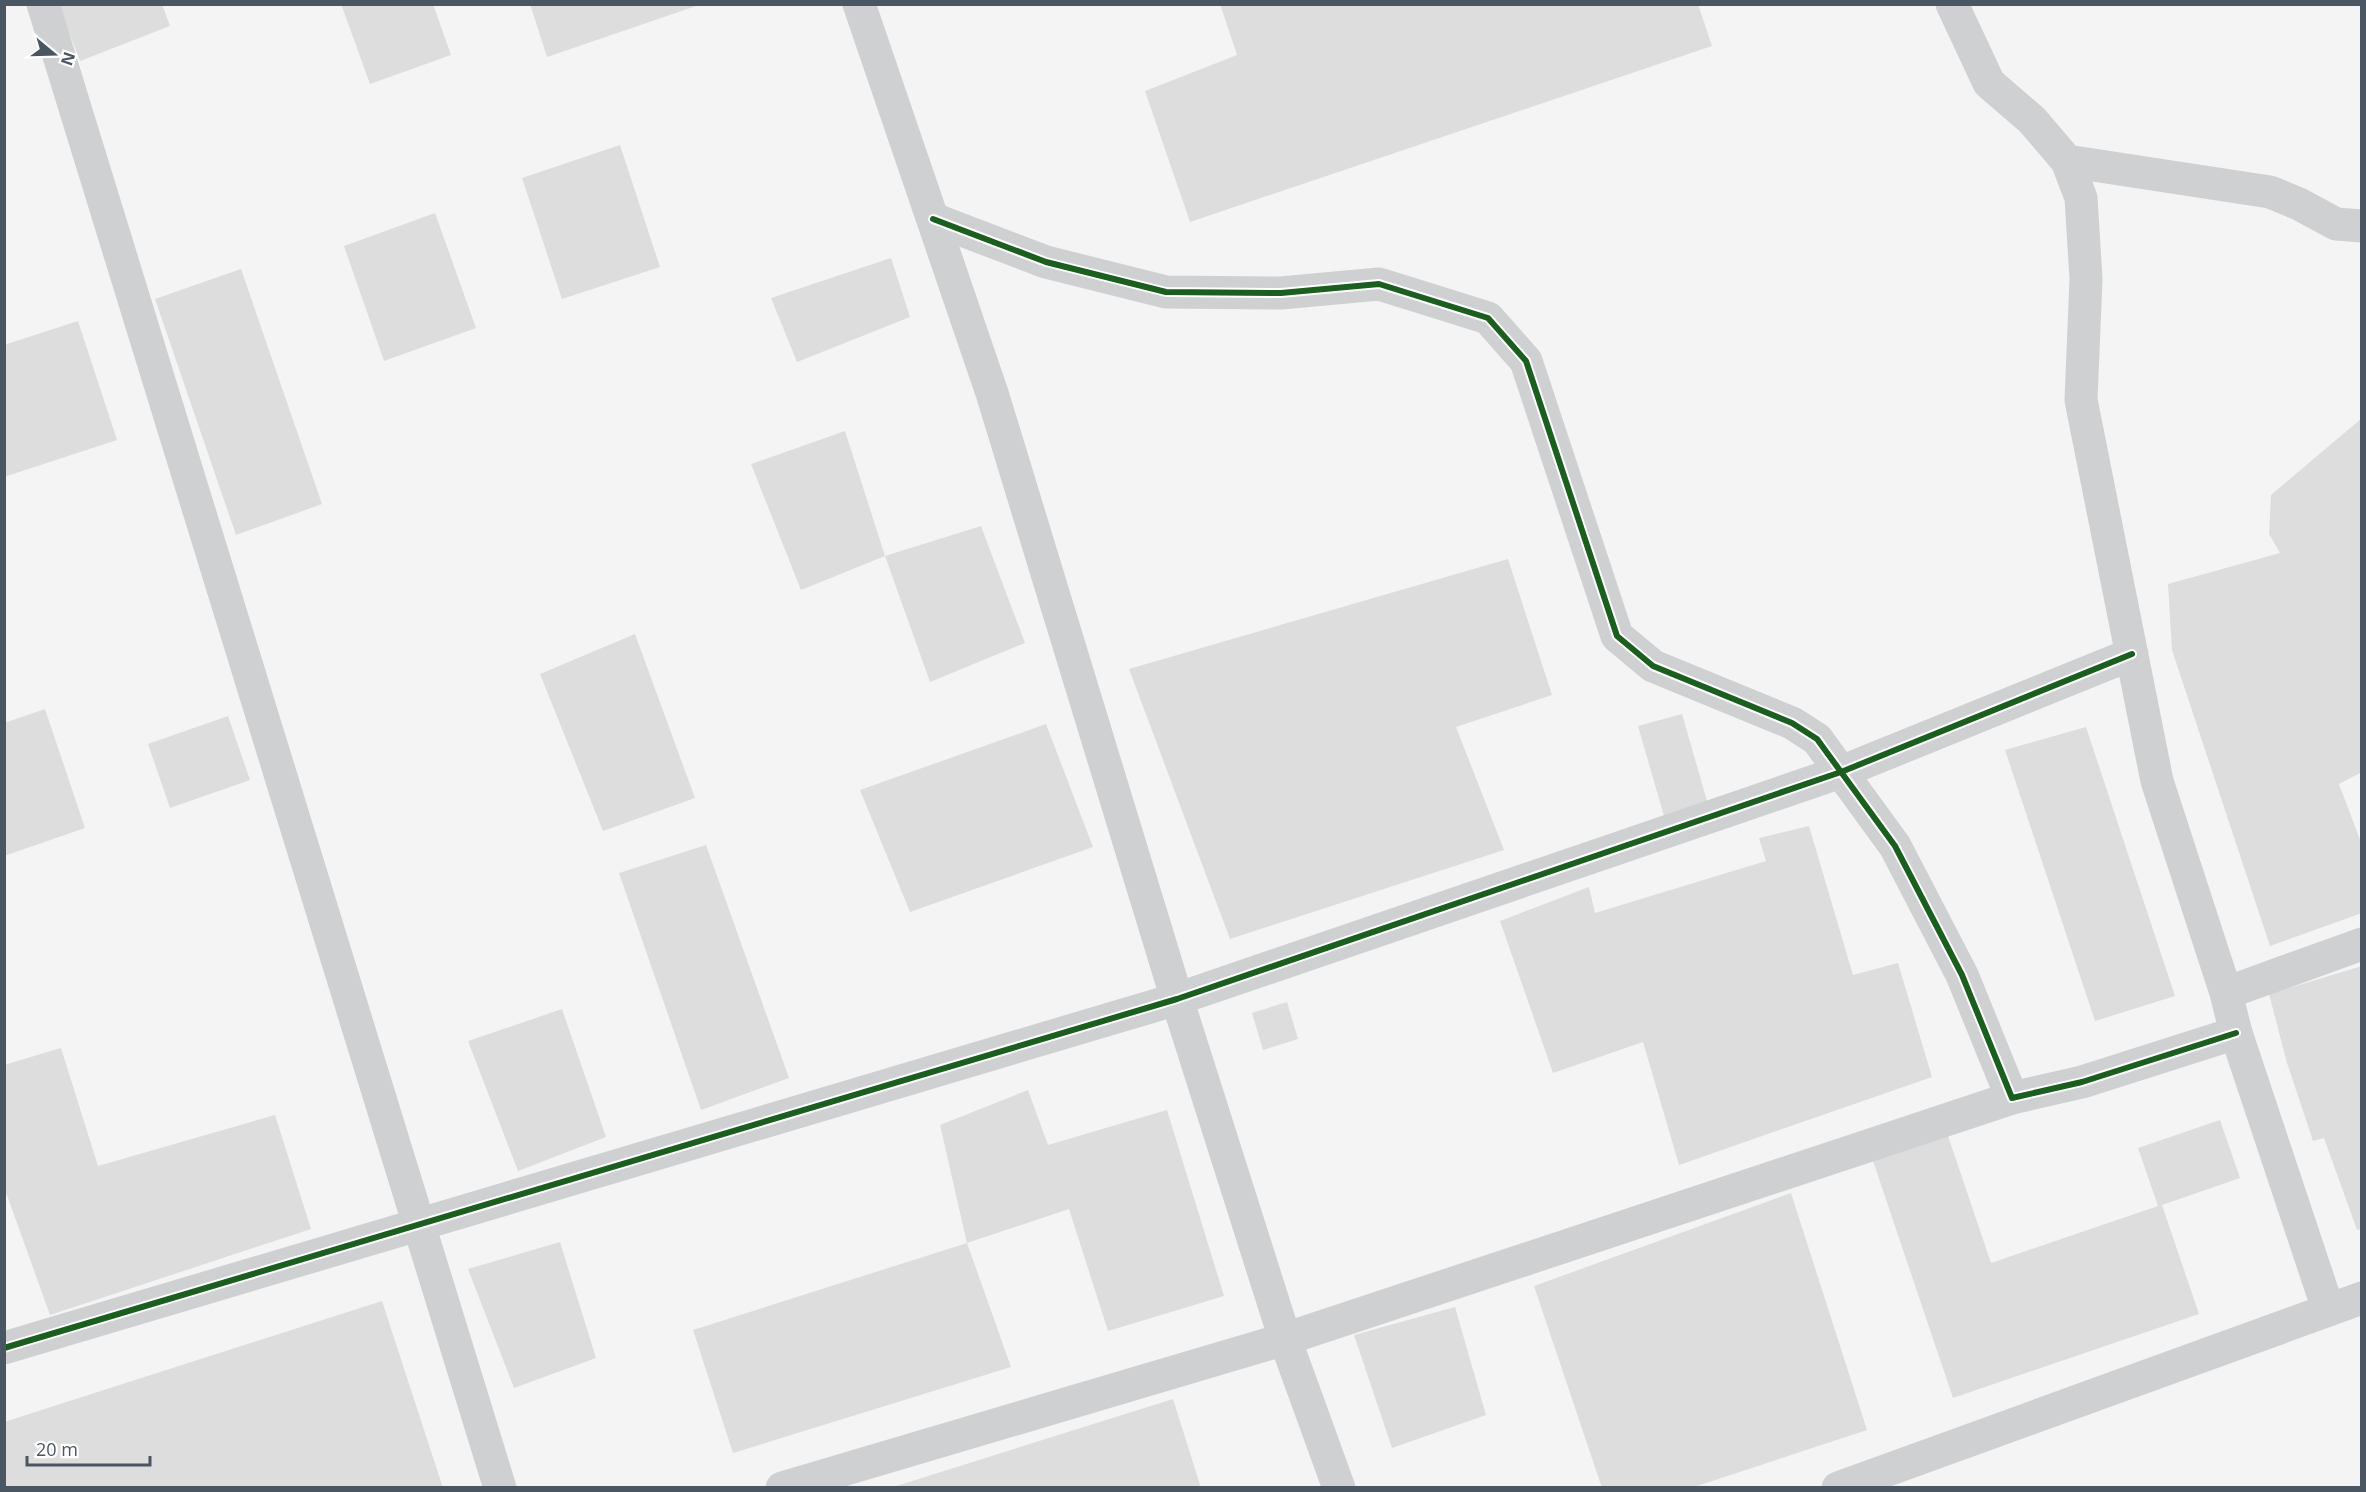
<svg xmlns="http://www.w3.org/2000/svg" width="2366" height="1492" font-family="'Open Sans',sans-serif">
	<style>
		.building { fill: #ddddde }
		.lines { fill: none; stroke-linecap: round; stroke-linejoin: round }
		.street { stroke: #ced0d2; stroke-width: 33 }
		.cycleway-casing { stroke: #fff; stroke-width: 10 }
		.cycleway { stroke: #1b5e20; stroke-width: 6 }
	</style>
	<rect width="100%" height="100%" fill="#f4f4f4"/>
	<!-- building -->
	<path class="building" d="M58,4h104l8,22 -90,35z
		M341,4h92l18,51 -81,29z
		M530,4h169v1l-152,52z
		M1220,4h478l14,42 -522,176 -45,-131 92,-36z
		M620,145l40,122 -98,32 -40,-121z
		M435,213l41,115 -92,33 -40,-115z
		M891,258l19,59 -113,45 -26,-64z
		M241,269l81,235 -86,31 -81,-236z
		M78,321l39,119 -113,37v-132z
		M2362,418v354l-23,12 23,61v68l-92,33 -98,-296 -4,-66 112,-31 -11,-19 2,-39z
		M845,431l40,125 96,-30 44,117 -95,39 -45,-126 -84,34 -50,-126z
		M1508,559l44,136 -96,32 48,123 -274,89 -101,-270z
		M635,634l60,164 -92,33 -63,-157z
		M45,709l40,119 -81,28v-133z
		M1682,714l25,87 -43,15 -26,-90z
		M228,716l22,64 -80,28 -22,-64z
		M1046,724l47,123 -183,65 -50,-122z
		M2086,727l89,269 -80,25 -90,-271z
		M1809,826l44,149 45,-12 34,114 -253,88 -36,-123 -90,31 -53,-152 89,-34 6,26 171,-52 -7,-23z
		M706,845l83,233 -88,32 -82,-237z
		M2362,966v263l-5,1 -33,-92 -11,3 -26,-78 -18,-69z
		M1287,1002l11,37 -35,11 -11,-37z
		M562,1009l44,128 -88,34 -50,-130z
		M61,1048l37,118 177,-51 36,114 -261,86 -46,-128v-122z
		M1028,1090l20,55 119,-35 57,186 -116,35 -39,-122 -102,34 -27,-118z
		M2220,1120l20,58 -78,27 37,109 -246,84 -82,-243 75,-25 45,133 167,-57 -20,-58z
		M1791,1193l76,237 -176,58h-89l-68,-202z
		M560,1242l36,116 -82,30 -46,-119z
		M967,1243l44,124 -278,86 -40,-123z
		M382,1301l61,187h-439v-66z
		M1455,1307l31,108 -94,33 -38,-113z
		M1173,1399l28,89h-308v-1z"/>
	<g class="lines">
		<!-- street -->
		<path class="street" d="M43,4l457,1484
			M859,4l133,389 185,606 108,340 54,149
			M1952,4l37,79 43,37 35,41 14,37 5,81 -5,121 76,381 69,212 10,40 92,276
			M2067,161l203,31 29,12 37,20 26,2
			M933,219l113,43 120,30 115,1 98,-9 109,34 38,43 91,275 36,30 139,57 25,16 78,107 67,129 50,123 70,-16 154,-49
			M2226,993l136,-49
			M4,1348l1173,-349 664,-227 291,-118
			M782,1488l503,-149 727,-241
			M1838,1488l524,-190"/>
		<!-- cycleway casing -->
		<g class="cycleway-casing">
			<path id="cycleway" d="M933,219l113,43 120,30 115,1 98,-9 109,34 38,43 91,275 36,30 139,57 25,16 78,107 67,129 50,123 70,-16 154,-49
				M4,1348l1173,-349 664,-227 291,-118"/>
		</g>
		<!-- cycleway -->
		<use href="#cycleway" class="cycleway"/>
	</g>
	<!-- border -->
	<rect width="2366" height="1492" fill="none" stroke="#4a5661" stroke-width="12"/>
	<!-- north arrow -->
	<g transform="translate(54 54) rotate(109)" stroke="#ffffff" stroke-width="4.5" paint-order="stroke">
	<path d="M0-4.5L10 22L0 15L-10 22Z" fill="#4a5661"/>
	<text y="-9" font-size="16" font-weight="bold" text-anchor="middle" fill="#4a5661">N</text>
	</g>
	<!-- scale -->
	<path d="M27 1456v9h123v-9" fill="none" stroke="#4a5661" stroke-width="3"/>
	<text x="36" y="1456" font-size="18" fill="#4a5661" stroke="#ffffff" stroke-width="4.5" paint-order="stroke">20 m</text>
</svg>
